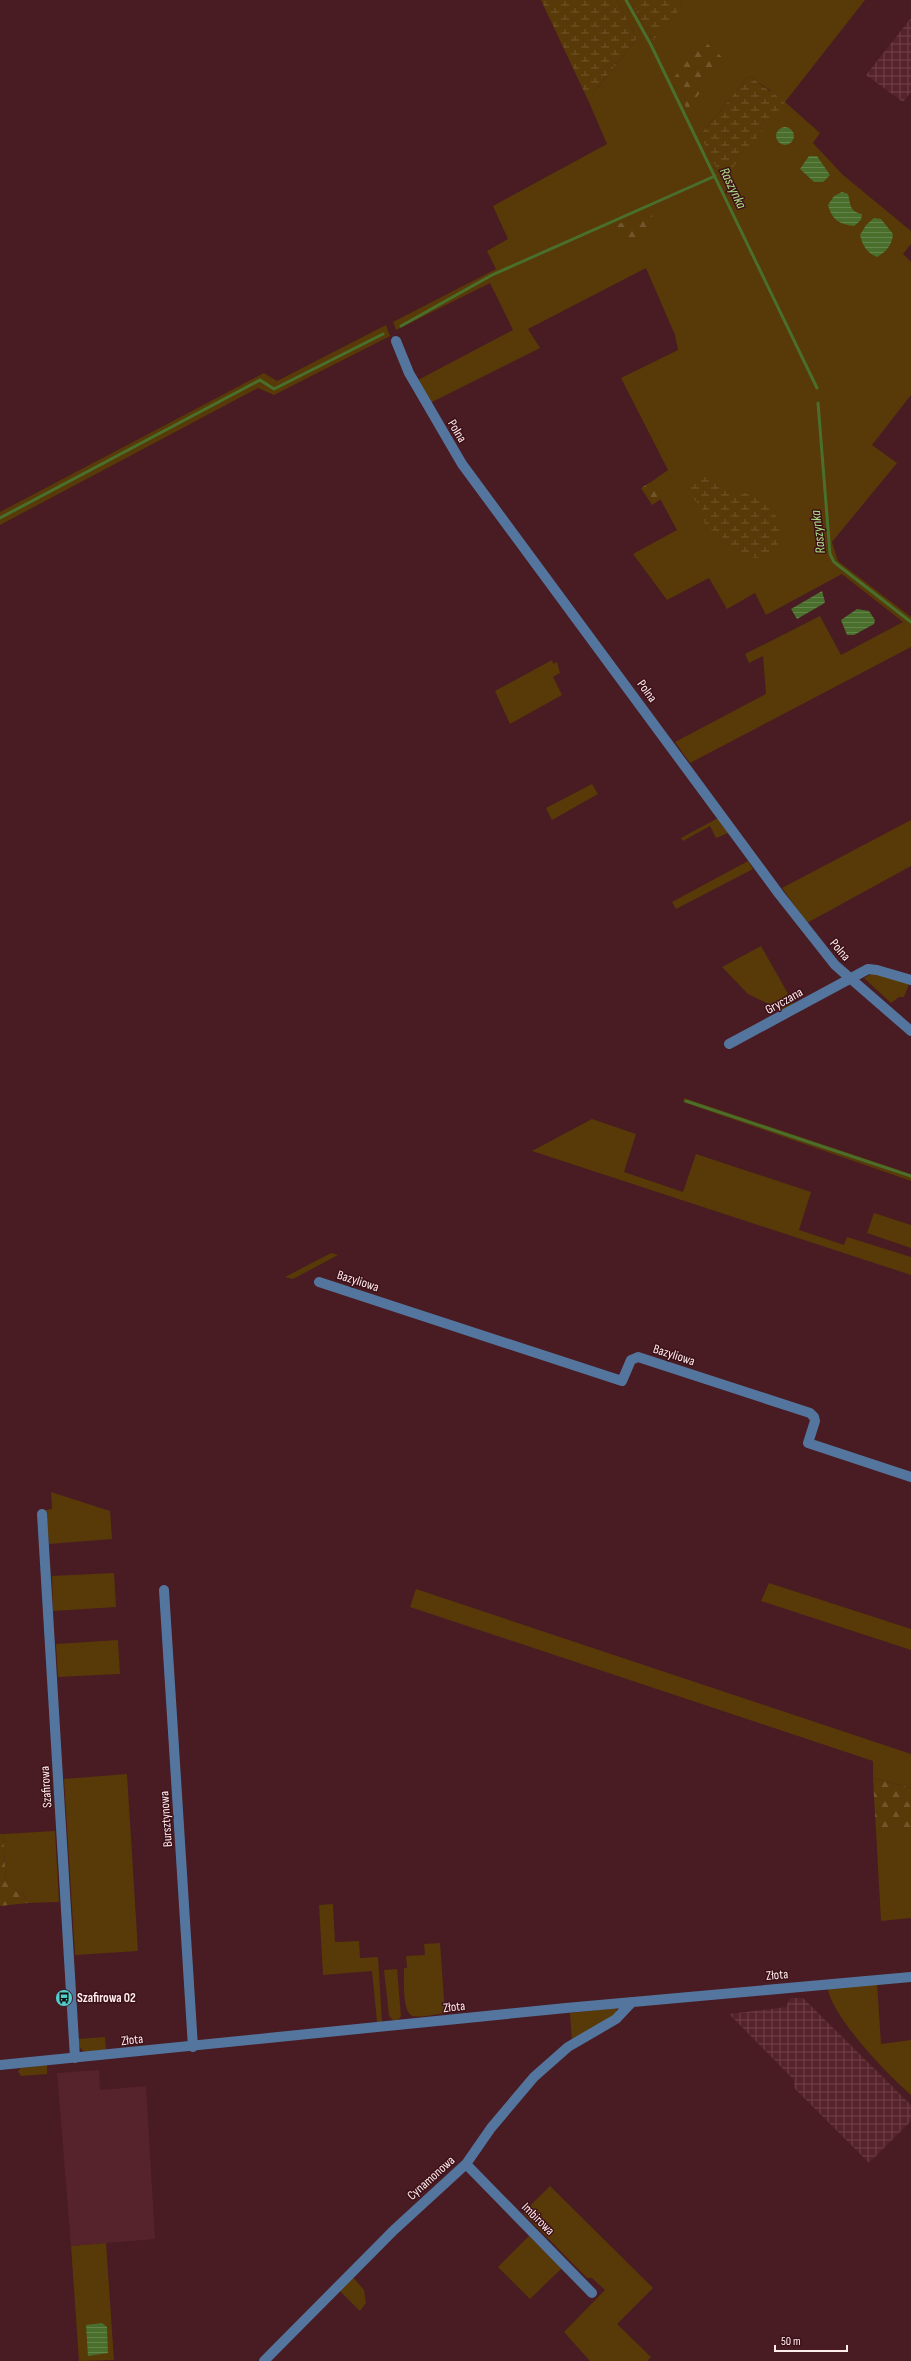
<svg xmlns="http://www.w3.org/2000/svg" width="911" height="2361" font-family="'Sofia Sans Condensed',sans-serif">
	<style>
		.built { fill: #56222b }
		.industrial { fill: url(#industrial-grid) }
		.green { fill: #583908; fill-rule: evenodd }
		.forest { fill: url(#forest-firs) }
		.wetland { fill: url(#wetland-marsh) }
		.water { fill: url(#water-rules) }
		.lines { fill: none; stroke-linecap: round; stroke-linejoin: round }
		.stream { stroke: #4a6f2c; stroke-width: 3 }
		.minor { stroke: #54769e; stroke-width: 10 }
		.labels { text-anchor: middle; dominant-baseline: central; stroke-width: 3; stroke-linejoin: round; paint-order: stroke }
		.street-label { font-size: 13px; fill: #ffeced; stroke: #3d1119 }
		.poi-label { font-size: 13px; font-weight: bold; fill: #ffeced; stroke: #3d1119; text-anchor: start }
		.water-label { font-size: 14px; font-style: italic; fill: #ade385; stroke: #3d1119 }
	</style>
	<defs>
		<pattern id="industrial-grid" width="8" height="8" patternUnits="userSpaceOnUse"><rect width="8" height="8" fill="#56222b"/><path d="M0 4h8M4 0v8" fill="none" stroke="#6f424a"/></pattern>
		<pattern id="forest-firs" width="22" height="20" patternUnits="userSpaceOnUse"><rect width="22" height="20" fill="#583908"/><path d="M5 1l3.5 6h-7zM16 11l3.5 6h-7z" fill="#71562c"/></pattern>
		<pattern id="wetland-marsh" width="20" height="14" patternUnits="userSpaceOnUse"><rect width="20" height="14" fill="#583908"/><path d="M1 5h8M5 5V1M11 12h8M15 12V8" fill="none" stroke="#71562c"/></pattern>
		<pattern id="water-rules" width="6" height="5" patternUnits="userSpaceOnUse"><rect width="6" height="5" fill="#4a6f2c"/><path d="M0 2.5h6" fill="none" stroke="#65844b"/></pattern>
	</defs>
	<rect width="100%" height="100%" fill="#481c22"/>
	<!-- built -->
	<path class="built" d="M99,2070l1,20 46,-4 9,153 -84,7 -14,-173z"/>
	<!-- industrial -->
	<path class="industrial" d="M911,18v74l-8,10 -37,-27z
		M790,1998h13l108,107v16l-42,42 -75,-75v-8l-65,-66 57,-7z"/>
	<!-- green -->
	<path class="green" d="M617,0h13l23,41 28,-38v-3h184l-80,102 35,31 -7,10 30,32 68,56v13l-8,10 8,8v133l-39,50 25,18 -65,79 6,19 73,56v30l-221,116 -15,-21 91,-48 -3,-38 -14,7 -4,-9 75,-38 21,39 62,-33 -61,-48 -76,41 -11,-22 -28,16 -18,-31 -42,22 -34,-46 44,-24 -26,-48 17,-12 -47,-92 57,-28 -3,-15 -29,-67 -118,61 12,19 -110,55 -12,-23 95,-50 -23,-47 -94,47 -3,-8 103,-53 -9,-18 21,-12 -15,-33 114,-62 -19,-44 49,-62zM749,76l22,15 -71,44z
		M386,325l4,11 -116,59 -16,-7 -258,137v-13l264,-139 13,8z
		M552,660l1,4 4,-2 3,11 -7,4 9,18 -52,29 -15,-33z
		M592,784l6,10 -46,26 -6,-12z
		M718,818l10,15 -12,5 -6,-12 -27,15 -2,-3z
		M911,820v46l-104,57 -25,-35z
		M748,861l5,8 -77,40 -4,-7z
		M761,946l34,60 -10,6 -37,-18 -26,-27z
		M873,973l36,11 -5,13h-5l-8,6 -27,-25z
		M684,1098l227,76v7l-228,-79z
		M592,1119l44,15 -12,38 59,20 13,-38 115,38 -12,38 45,15 3,-8 64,20v18l-379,-124z
		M874,1213l37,12v23l-44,-15z
		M331,1253l7,2 -45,24 -8,-2z
		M51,1492l59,19 2,28 -63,5 -3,-34 6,-1z
		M114,1573l2,34 -63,4 -1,-35z
		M769,1583l142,46v21l-150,-49z
		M416,1589l495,165v34l-38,-10v-17l-463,-154z
		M118,1640l2,34 -62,3 -2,-33z
		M127,1774l11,177 -63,4 -11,-176z
		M55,1831l4,71 -31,1 -5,-9 -17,-10 -3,-50z
		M876,1831h35v87l-30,3z
		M333,1904l2,38 24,-1 1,17 18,-1 4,65h-5l-5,-51 -49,4 -4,-70z
		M440,1943l5,70c-9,1 -23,5 -32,3 -11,-3 -9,-37 -9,-48h3l-1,-12 19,-1 -1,-11z
		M397,1969l4,47 -2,3 -5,2 -5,-5 -5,-46z
		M877,1983l4,61 30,-4v55c-24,-21 -76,-75 -83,-105l2,-4z
		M617,2008l-2,8 -43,27 -2,-30z
		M105,2037l1,13 -22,2 -6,-7v-6z
		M47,2065v9l-26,2 -3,-5 3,-3z
		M550,2186l103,102 -36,36 34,33 -4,4h-57l-26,-29 41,-42 -13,-12h-5l-64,-65z
		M529,2236l33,32 -32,31 -32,-32z
		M106,2243l8,117 -35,1 -8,-115z
		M352,2276l12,14 2,13 -6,8 -21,-21z"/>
	<!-- forest -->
	<path class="forest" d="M702,39l23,21 -38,50 -13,-32z
		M650,210l3,9c-8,16 -14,19 -31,21l-12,-12z
		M651,482l10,17 -9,6 -11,-17z
		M873,1778l38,10v43h-35z
		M0,1834h3l3,49 17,11 5,9 -28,3z"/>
	<!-- wetland -->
	<path class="wetland" d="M541,0h76l20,38 -49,62z
		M630,0h51c0,15 -19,30 -28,41z
		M749,76l36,26 -62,78 -23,-45z
		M705,475l7,1 20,18c6,0 14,-2 19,0 8,3 15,10 20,16 18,20 12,34 -8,49l-20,-3 -19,-12 -2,-8 -17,-10c-1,-5 0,-12 -2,-16 -5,-11 -19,-13 -16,-27z"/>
	<!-- water -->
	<path class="water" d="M776 136a9 9 0 1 1 18 0a9 9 0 1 1-18 0Z
		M809,156h8l13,19 -7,7h-9l-14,-13z
		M842,192l6,2c3,11 1,17 14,20l-1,6 -7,6c-15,-2 -22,-6 -26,-21l6,-9z
		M874,218l7,1 12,15c-1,11 -6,17 -16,23 -11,-5 -14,-11 -17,-22l6,-10z
		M822,591l3,11 -2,2 -26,15 -6,-10z
		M857,609l12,2 6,9 -1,4 -20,11h-7l-6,-15z
		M102,2323l5,4 1,26 -20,3 -2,-31z"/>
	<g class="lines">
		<!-- stream -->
		<path class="stream" d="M626,0l25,45 166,343
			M401,326l91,-51 223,-99
			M818,403l12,151 4,8 77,60
			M0,518l260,-138 14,9 109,-55
			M686,1101l225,75"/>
		<!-- minor -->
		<path class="minor" d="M396,341l13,32 53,91 317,430 56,71 76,66
			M729,1044l139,-75 9,1 34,10
			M319,1282l303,99 9,-21 7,-3 172,56 4,4 1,4 -7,22 103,34
			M42,1514l33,544
			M164,1590l29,457
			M0,2065l566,-57 345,-31
			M466,2164l126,129
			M264,2361l130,-131 72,-66 25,-36 43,-51 34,-30 48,-28 16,-17"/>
	</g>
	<!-- icons -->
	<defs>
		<g id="bus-disc" transform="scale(0.9)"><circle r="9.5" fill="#53cdca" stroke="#3d1119"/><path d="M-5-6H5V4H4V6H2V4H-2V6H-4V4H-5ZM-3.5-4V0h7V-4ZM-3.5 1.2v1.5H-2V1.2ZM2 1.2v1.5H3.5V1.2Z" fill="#111"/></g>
	</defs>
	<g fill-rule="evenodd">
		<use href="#bus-disc" x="64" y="1998"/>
	</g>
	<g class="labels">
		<!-- street labels -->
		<g class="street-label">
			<text transform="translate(457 431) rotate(59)">Polna</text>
			<text transform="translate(647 691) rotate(54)">Polna</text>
			<text transform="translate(840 950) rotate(49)">Polna</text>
			<text transform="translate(784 1001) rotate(-29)">Gryczana</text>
			<text transform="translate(358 1281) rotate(18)">Bazyliowa</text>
			<text transform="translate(674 1355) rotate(18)">Bazyliowa</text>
			<text transform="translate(46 1787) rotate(-94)">Szafirowa</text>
			<text transform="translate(166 1819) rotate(-94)">Bursztynowa</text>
			<text transform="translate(777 1975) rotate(-5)">Złota</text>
			<text transform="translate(454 2007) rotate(-6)">Złota</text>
			<text transform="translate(132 2040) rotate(-6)">Złota</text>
			<text transform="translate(431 2178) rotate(-42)">Cynamonowa</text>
			<text transform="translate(538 2219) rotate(45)">Imbirowa</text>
		</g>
		<!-- poi labels -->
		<g class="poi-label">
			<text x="77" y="1998">Szafirowa 02</text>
		</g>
		<!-- water labels -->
		<g class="water-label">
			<text transform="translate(733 188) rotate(64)">Raszynka</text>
			<text transform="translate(818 532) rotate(-97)">Raszynka</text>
		</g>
	</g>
	<!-- scale -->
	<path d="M775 2345v6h72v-6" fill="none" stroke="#ffeced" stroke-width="2"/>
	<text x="781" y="2345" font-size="12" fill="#ffeced" stroke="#3d1119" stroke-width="3" paint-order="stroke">50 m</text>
</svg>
